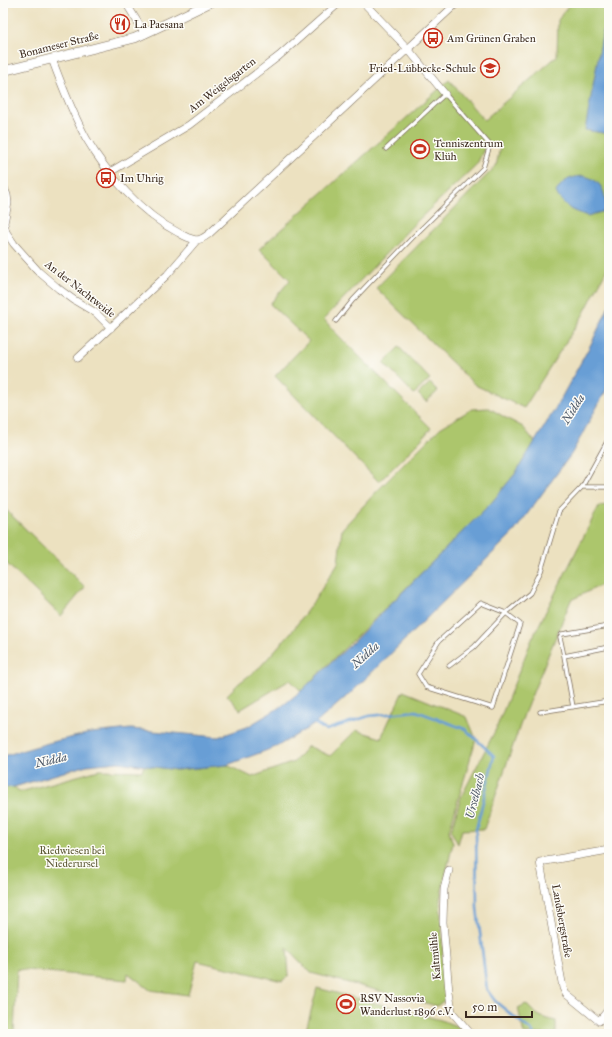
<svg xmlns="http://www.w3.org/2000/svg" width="612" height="1037" font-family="'IM FELL Great Primer',serif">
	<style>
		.green { fill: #acc66c; stroke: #747845 }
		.water { fill: #689ed5; stroke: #52647a }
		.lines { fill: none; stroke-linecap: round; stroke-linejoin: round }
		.stream { stroke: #689ed5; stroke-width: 2.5 }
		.service-casing { stroke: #796a57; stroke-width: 5 }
		.minor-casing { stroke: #796a57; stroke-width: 8 }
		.tertiary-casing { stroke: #796a57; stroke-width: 10 }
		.service { stroke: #fff; stroke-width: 3.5 }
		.minor { stroke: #fff; stroke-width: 7 }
		.tertiary { stroke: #fff; stroke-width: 9 }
		.labels { text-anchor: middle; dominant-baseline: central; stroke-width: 3; stroke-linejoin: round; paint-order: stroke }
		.poi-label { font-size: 11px; fill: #3b2a1e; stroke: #fdfcf7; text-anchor: start }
		.street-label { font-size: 11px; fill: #3b2a1e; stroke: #fdfcf7 }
		.park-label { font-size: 11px; fill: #5d5935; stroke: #fdfcf7 }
		.water-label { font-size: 12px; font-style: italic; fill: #4d5867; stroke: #fdfcf7 }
	</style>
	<rect width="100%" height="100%" fill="#fdfcf7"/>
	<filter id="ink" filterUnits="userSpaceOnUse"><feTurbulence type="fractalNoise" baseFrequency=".025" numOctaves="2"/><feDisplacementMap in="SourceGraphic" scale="8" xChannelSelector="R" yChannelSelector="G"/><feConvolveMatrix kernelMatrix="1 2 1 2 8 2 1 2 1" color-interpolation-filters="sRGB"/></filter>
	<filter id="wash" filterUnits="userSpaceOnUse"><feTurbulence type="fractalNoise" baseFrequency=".012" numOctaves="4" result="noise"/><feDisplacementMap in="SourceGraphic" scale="16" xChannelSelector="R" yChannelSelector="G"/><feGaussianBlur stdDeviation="0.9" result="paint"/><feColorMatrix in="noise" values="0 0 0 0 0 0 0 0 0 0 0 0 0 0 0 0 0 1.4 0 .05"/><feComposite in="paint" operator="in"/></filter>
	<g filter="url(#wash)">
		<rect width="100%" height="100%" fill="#ece1c0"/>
		<!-- green -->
		<path class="green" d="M570,3h39l-2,5 -21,122 23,4v131l-26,50 -59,93 -49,-23 -99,-97 120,-122 5,-23 -15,2 -9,19 -63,60 -90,95 8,10 99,99 -10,12 -42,42 -104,-106 34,-35 -39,-37 20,-24 -31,-31 190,-169 35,40 73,-64 1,-36z
			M399,347l31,32 -16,15 -31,-31z
			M430,383l8,8 -12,11 -8,-8z
			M489,408l17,10 17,9 12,15 -20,32 -23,28 -96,96 -95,93 -11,-11 -50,30 -13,-15 11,-11 22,-17 33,-37 23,-32 22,-35 4,-34 35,-38 63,-63 32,-19z
			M609,505v76l-38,19 -47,114 -40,115 -22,1 -4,14 -7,-13 10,-34 35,-68 36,-90 67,-133z
			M3,507l82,80 -24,29 -58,-56z
			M403,691l64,26 9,22 -27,92 4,12 -13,56 6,100 -9,7 -126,-33 -24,-25 2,27 -7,6 -85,-20 -9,34 -38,-5 -22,-17 -1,7 -110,-11 -3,65h-11v-246l11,-1 6,5 79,-22 43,1 2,-6 32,5 51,-5 25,12 42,-15 14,-16 22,10 26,-26 25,8z
			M317,988l124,32 18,7 6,7h-160z
			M526,1004c10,11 15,14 30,17v13h-32l-6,-26z"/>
		<!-- water -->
		<path class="water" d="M609,3v131l-24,-4 22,-122z
			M583,176c19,3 24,18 22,35l-18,5 -17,-7 -11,-11 -3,-6c7,-12 14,-15 27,-16z
			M609,306v79l-37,68 -58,79 -160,158 -39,34 -39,23 -49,18 -51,5 -58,-8 -31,3 -73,22 -11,1v-32l49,-14 39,-9 40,-4 87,8 29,-10 35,-21 19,-15 47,-44 144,-145 23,-28 40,-65 36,-65z"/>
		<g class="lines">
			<!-- stream -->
			<path class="stream" d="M314,723l12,7 43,-14 47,-5 49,18 29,27 -18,74 1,78 10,82 9,12 37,30v2"/>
		</g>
	</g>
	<g filter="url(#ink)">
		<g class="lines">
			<!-- service casing -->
			<g class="service-casing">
				<path id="service" d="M336,321l17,-21 61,-64 69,-68 7,-23 -45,-51 -59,55
					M582,487l27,-49
					M481,603l25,10 14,11 -27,84 -67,-21 -8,-13 21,-33z
					M564,656l45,-9
					M449,666l25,-19 32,-34 24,-20 11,-22 18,-60 23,-24h27
					M573,707l-9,-51 -4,-19 2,-3 47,-8
					M540,712l69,-11"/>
			</g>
			<!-- minor casing -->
			<g class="minor-casing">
				<path id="minor" d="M126,3l19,31
					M364,3l44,46 37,45
					M52,59c10,27 20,53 34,79 21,36 55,76 93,95 5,3 12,6 17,7 6,0 10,-4 14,-7l247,-230
					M110,172l79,-47 90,-69 60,-53
					M3,185l4,10 1,8 -4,20 2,9 8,12 25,28 20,17 15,11 22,13 15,15
					M78,358l89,-83 30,-35
					M609,850l-69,12 23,126 3,6 33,27 10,-12
					M449,870l-5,19 -1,33 6,70 3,20 19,22"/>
			</g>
			<!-- tertiary casing -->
			<g class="tertiary-casing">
				<path id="tertiary" d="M3,71l132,-33 43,-20 31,-15"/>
			</g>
			<!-- service -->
			<use href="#service" class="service"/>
			<!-- minor -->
			<use href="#minor" class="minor"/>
			<!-- tertiary -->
			<use href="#tertiary" class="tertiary"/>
		</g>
	</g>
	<!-- icons -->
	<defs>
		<g id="restaurant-ring" transform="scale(1)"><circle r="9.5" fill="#fdfcf7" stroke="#c8321e" stroke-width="1.5"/><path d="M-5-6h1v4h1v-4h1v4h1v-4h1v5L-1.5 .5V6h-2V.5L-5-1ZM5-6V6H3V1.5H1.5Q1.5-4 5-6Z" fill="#c8321e"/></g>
		<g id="bus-ring" transform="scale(1)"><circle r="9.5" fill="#fdfcf7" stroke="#c8321e" stroke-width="1.5"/><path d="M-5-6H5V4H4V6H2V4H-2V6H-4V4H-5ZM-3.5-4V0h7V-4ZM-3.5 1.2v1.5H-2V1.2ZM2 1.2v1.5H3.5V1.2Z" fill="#c8321e"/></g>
		<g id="school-ring" transform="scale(1)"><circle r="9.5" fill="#fdfcf7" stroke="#c8321e" stroke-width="1.5"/><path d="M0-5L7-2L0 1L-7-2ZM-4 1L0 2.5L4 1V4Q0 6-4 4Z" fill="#c8321e"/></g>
		<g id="stadium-ring" transform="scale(1)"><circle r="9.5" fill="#fdfcf7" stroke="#c8321e" stroke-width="1.5"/><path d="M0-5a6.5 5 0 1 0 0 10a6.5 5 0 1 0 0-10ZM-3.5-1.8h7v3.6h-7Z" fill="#c8321e"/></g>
	</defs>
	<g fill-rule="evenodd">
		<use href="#restaurant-ring" x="120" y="24"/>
		<use href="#bus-ring" x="433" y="38"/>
		<use href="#school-ring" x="490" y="68"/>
		<use href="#stadium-ring" x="420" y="149"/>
		<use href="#bus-ring" x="106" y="178"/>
		<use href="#stadium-ring" x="346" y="1004"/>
	</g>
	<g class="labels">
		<!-- poi labels -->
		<g class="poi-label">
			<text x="134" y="24">La Paesana</text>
			<text x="447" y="38">Am Grünen Graben</text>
			<text x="476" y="68" text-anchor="end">Fried-Lübbecke-Schule</text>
			<text x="434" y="143">Tenniszentrum<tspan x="434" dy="13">Klüh</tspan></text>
			<text x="120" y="178">Im Uhrig</text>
			<text x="360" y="998">RSV Nassovia<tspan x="360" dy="13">Wanderlust 1896 e.V.</tspan></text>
		</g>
		<!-- street labels -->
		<g class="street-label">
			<text transform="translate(59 45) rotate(-14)">Bonameser Straße</text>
			<text transform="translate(222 85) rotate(-38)">Am Weigelsgarten</text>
			<text transform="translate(80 289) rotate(38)">An der Nachtweide</text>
			<text transform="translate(562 921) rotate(80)">Landsbergstraße</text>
			<text transform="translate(435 956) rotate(-95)">Kaltmühle</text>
		</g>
		<!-- park labels -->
		<g class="park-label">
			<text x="72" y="850">Riedwiesen bei<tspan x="72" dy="13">Niederursel</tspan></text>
		</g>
		<!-- water labels -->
		<g class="water-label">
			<text transform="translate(573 409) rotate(-58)">Nidda</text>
			<text transform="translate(365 655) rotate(-42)">Nidda</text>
			<text transform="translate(51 760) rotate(-13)">Nidda</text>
			<text transform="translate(475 796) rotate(-76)">Urselbach</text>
		</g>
	</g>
	<!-- margin -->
	<rect width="612" height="1037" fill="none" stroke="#fdfcf7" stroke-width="16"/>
	<!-- scale -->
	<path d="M466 1011v6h66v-6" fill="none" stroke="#3b2a1e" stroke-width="2"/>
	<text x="472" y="1011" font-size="12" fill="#3b2a1e" stroke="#fdfcf7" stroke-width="3" paint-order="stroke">50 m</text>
</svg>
